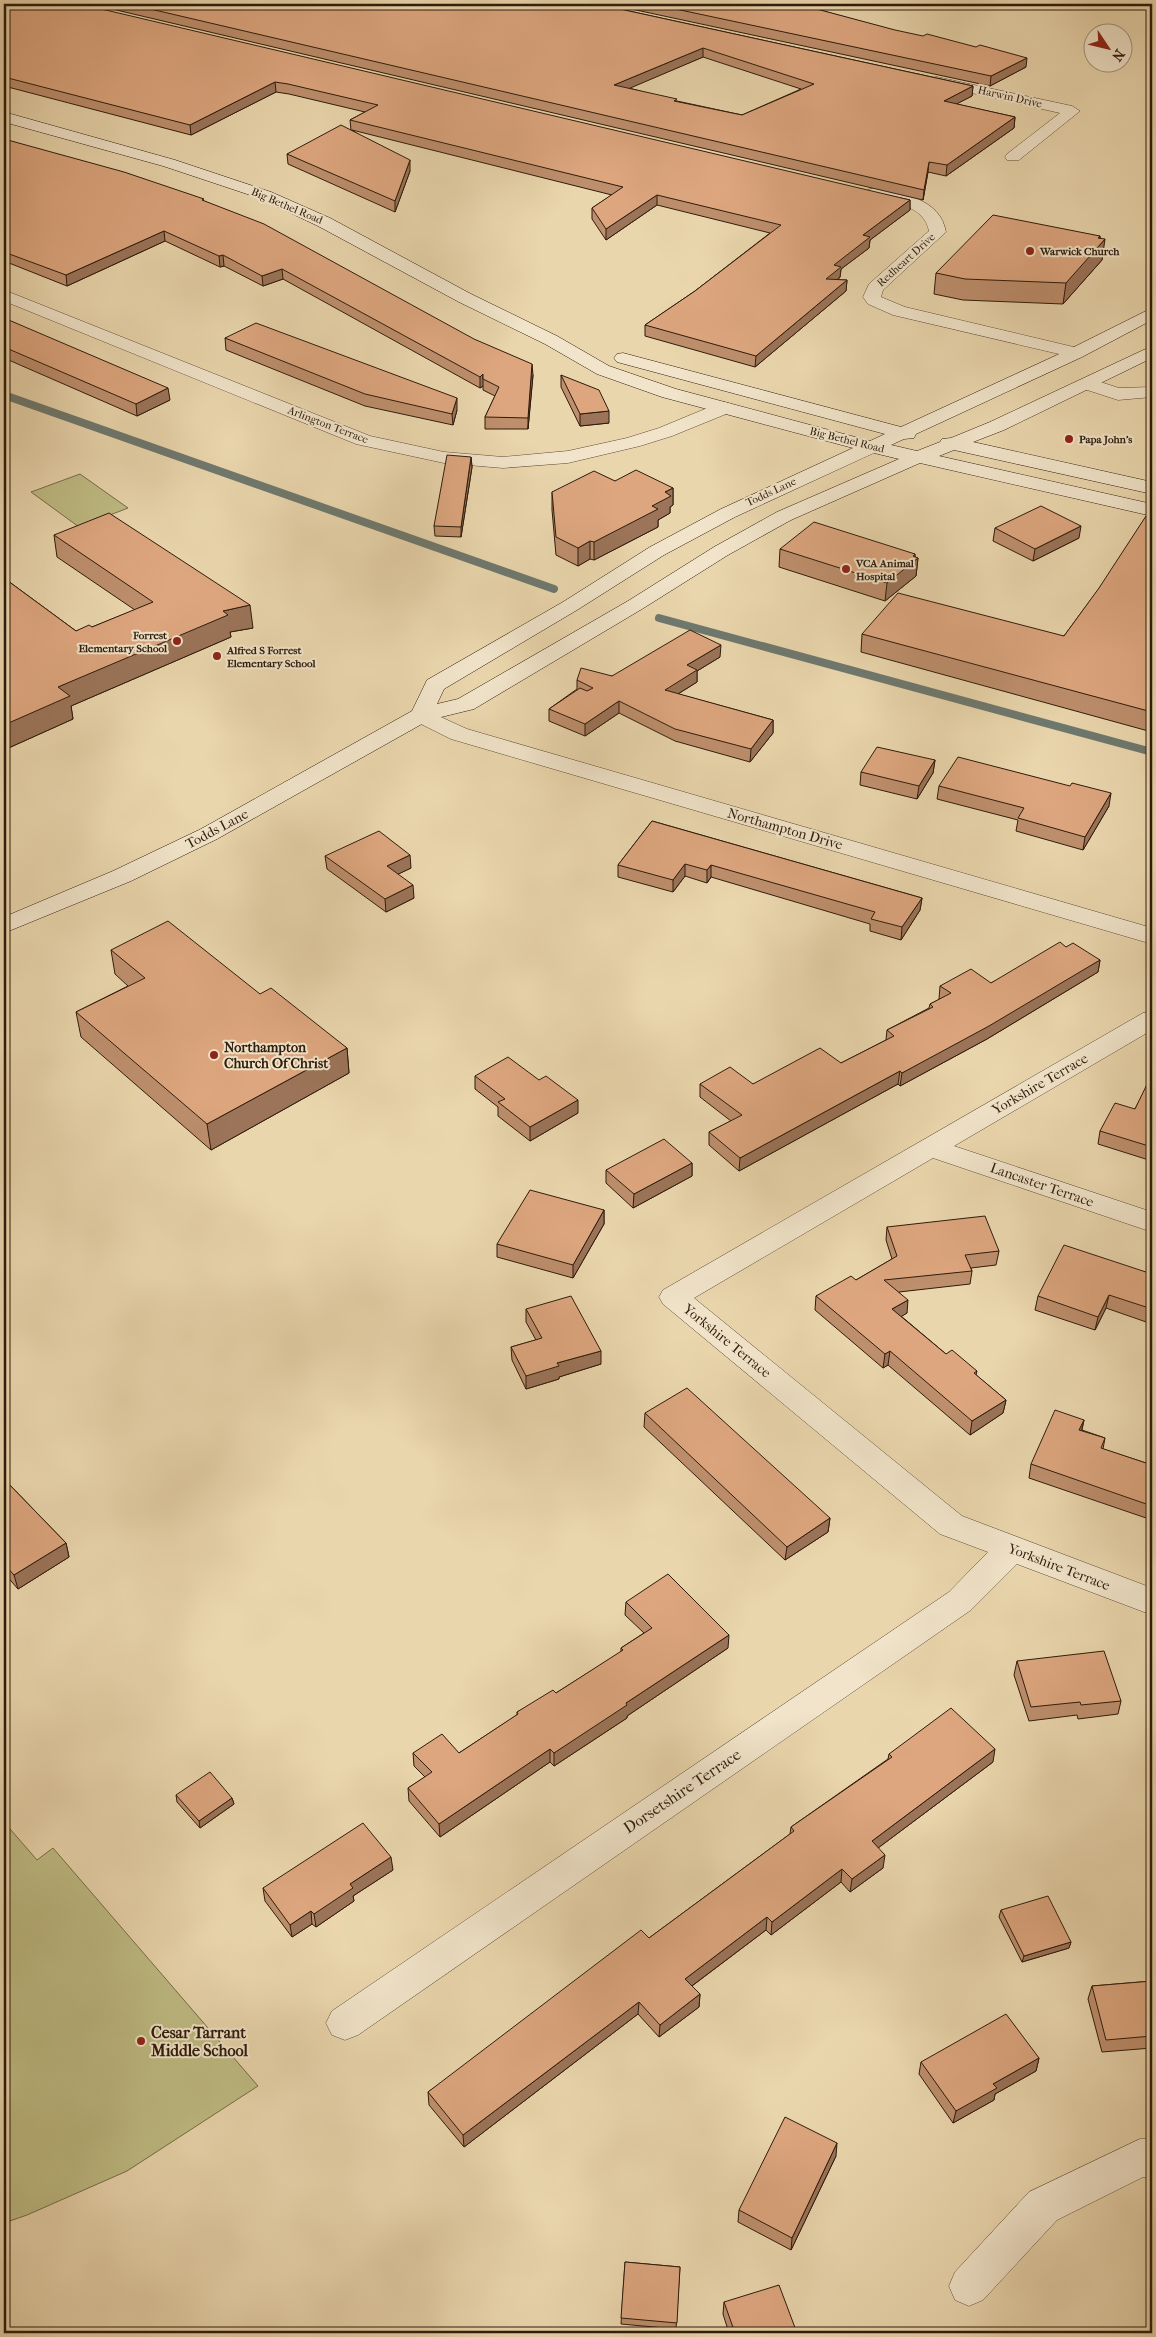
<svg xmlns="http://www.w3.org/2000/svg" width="1156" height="2337" font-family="'IM FELL French Canon',serif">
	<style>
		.green { fill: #bfbc84; stroke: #766c48 }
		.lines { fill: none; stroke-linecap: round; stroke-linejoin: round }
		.stream { stroke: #6e796f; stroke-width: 8 }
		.minor-casing { stroke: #5d4a34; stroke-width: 1 }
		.secondary-casing { stroke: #2e1b0b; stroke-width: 1 }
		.minor { fill: #f1e4ca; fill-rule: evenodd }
		.secondary { fill: #f1e4ca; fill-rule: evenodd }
		.wall { fill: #be8f6d; stroke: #2e1b0b; fill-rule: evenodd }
		.shaded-wall { fill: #9b7459; stroke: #2e1b0b }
		.building { fill: #dda67f; stroke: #2e1b0b; fill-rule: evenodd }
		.poi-dot { fill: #8f2418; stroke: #f1e4ca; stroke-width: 2 }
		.labels { text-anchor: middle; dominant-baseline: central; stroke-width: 4; stroke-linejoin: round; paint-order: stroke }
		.far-street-label { font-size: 11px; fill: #2e1b0b; stroke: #f1e4ca }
		.far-poi-label { font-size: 11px; font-weight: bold; fill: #2e1b0b; stroke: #f1e4ca; text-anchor: start }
		.street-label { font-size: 14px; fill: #2e1b0b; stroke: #f1e4ca }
		.poi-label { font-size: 14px; font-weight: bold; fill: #2e1b0b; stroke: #f1e4ca; text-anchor: start }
		.near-street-label { font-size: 16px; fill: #2e1b0b; stroke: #f1e4ca }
		.near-poi-label { font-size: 16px; font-weight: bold; fill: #2e1b0b; stroke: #f1e4ca; text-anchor: start }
	</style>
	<rect width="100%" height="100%" fill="#ead6ad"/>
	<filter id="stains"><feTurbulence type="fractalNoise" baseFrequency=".004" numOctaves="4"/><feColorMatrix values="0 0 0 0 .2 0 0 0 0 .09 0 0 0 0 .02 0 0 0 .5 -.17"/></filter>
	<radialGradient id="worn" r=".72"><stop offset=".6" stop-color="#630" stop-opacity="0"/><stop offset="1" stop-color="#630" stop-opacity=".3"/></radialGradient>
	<!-- green -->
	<path class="green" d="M80,474l48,34 -49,19 -48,-35z
		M4,1822l33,38 16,-12 205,238 -131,85 -100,44 -23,8z"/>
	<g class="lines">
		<!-- stream -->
		<path class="stream" d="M4,395l550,194
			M659,618l493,134"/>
		<!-- minor casing -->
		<g class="minor-casing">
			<path id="minor" d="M937,77l135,29 8,5 -61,49h-12l-2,-3 2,-3 53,-41 -128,-29 -2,-3 2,-3z
				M874,188c29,6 66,10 72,44l-63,58 -2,7 24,10 177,42 3,4 -3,4 -6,1 -183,-43 -25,-11 -5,-7 6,-13 60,-53c-5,-27 -39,-29 -61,-35l-2,-3 2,-3z
				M4,290l366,146 74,16 59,5 65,-6 59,-13 32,-10 58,-24 7,-2 7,2 2,4 -2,4 -59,24 -32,10 -72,17 -65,5 -59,-5 -88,-19 -352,-143z
				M1088,378l31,10 33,-1v10l-34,3 -37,-12 -2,-4 2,-4z
				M421,708l46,21 685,199v16l-701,-205 -38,-19 -3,-5 3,-5z
				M1152,1011v19l-198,116 198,66v20l-219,-74 -239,140 268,218 190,72v27l-135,-51 -46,46 -613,425 -13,5 -13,-5 -6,-12 6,-12 617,-419 39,-40 -48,-18 -277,-230 -4,-7 4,-7 480,-277z
				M1140,2139h12v38h-9l-86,43 -74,80 -14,6 -14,-6 -6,-14 6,-14 74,-80z"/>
		</g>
		<!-- secondary casing -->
		<g class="secondary-casing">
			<path id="secondary" d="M4,112l171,48 96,32 59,26 141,76 86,42 52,30 67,23 194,52 15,-7 -268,-72 -3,-4 3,-4 6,-1 278,74 169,-78 82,-41v12l-70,37 -166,77 -2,4 -10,1 -13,6 26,6 23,-9 2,-3 9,-1 39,-16 162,-76v12l-148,72 -31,12 179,40v12l-198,-44 -15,6 213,48v12l-232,-53 -129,57 -63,35 -86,54 -168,100 -45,11 -212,119 -86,42 -127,52v-16l109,-46 88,-42 211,-118 15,-31 136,-78 87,-55 71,-38 132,-61 -191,-51 -65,-23 -52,-30 -86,-42 -141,-76 -59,-28 -96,-32 -159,-44zM874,453l25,6 -122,53 -63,35 -86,54 -170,98 -21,5 7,-15 133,-79 87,-55 71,-38z"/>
		</g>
		<!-- minor -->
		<use href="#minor" class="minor"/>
		<!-- secondary -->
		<use href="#secondary" class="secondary"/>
	</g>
	<!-- wall -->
	<path class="wall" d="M4,4l906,196v10l-40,30 -1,8 -28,21 -1,8 -2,3h9l-1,11 -91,76 -110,-31v-11l50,-34 75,-58 -113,-28 -51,35 -14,-21v-11l20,-13 -260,-65 58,41 -15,41 -107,-48 -1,-10 64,-24 -1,-10 15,-8 -76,-18 -13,-2 -85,43 -187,-49z
		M85,4h512l376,82 -1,10 -16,8 59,13 -1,11 -68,48 -18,-4 -5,28 -828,-195zM703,57l98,32 -59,26 -65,-14 -48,-13z
		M608,4h190l228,63 -36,19z
		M4,139l200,62 329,174 -5,54h-43v-12l10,-21 -12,-6v-4l-3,2 -197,-109 -20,7 -39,-20 -4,1 -55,-26 -98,45 -63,-25z
		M1100,236l2,24 -39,44 -100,-4 -29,-6 2,-21z
		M4,318l166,82 -33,16 -133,-58z
		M225,338l232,72 -4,15 -88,-19 -139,-56z
		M561,375l48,48 -29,3 -19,-39z
		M471,457l1,10 -11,70 -26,-1 -1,-10z
		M615,481l58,7v17l-3,2v6l-12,7v7l-64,33 -4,-1 -12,7 -22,-11 -4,-45v-18z
		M1152,517v215l-291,-80 1,-18 202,2z
		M995,528l84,10 -46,23 -40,-20z
		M54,535l199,93 -23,4 1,5 -160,69 2,13 -69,31v-172l72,53 16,-4 43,-17 -78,-53z
		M780,549l135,5v3l3,1 -2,18 -31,25 -106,-34z
		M720,657l-23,14v11l-19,12 95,26v13l-23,29 -75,-21 -56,-28 -34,23 -36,-15v-12l28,-20v-9l35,-4z
		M935,760l-2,13 -16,26 -57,-14 1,-13z
		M939,786l170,20 -26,44 -67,-19 2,-11 -81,-21z
		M652,821l270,77 -2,12 -19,30 -31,-9v-7l-159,-47 -4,6 -22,-7 -12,16 -55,-15v-12z
		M325,856l86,12 -13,6 16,24 -28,14 -59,-43z
		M1066,947l34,13 -2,12 -111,67 -87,47 -2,-2 -159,87 -30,-26v-13l22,-11 -31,-24v-13h53l88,-21 45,-23 1,-10 42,-22 1,-4 10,-5h-1l1,-13 51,-3z
		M111,950l149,44 87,54 2,25 -138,77 -130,-113 -5,-25 52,-26 -13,-12z
		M475,1076l103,37 -48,28 -32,-25v-9l-23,-18z
		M1152,1076v85l-54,-17 2,-13 35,-22z
		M692,1163v13l-59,32 -27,-25v-13z
		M604,1210v14l-31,54 -76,-21v-13z
		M887,1227l112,24 -3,14 -25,3 1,3 -2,13 -71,8 8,21 -6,3 45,38 31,17 -1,4 30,25 -3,13 -33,22 -82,-70 -5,3 -68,-58 1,-14 40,-16 36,-21 -6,-19z
		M1152,1274v50l-46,-16 -11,22 -60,-20 3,-14z
		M526,1309l75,55 -42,13v2l-33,10 -14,-29 -1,-13 25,-7 -10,-18z
		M1152,1325v18l-4,-2 3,-13z
		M645,1413l185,105 -2,14 -43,28 -141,-133z
		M1084,1420l-2,10 23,8 -2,11 49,16v55l-123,-42 2,-14z
		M4,1479l62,64 3,14 -51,32 -14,-16z
		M626,1602l102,46 -101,68v2l-73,48 -4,-4 -110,75 -31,-36 -1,-13 17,-11 -11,-11 -1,-13h46l58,-38v-3l39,-19 65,-41v-4l23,-15 -19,-18z
		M1017,1661l104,40 -3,13 -40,5 -1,-4 -48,6 -15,-46z
		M889,1754l104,8 -115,86 5,20 -33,24 -9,-10 -70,53 -5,-5 -74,56 8,8 -1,13 -40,30 -21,-23 -174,133 -35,-42 -1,-13 221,-154 141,-104 1,-7 97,-68z
		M176,1795l56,3 2,6 -34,24 -23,-26z
		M393,1870l-40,26 1,5 -38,26 -4,-3 -20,13 -27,-36 -2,-13z
		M1001,1910l70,32 -2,6 -47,14 -23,-45z
		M1152,1981v67l-50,4 -14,-53 4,-13z
		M1039,2058l-3,13 -41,23 -1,6 -41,23 -34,-49 2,-12z
		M836,2156l-45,94 -53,-28 1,-12z
		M625,2262l55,5 -4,62 -55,-5z
		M724,2302l73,31h-68l-6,-19z"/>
	<!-- shaded-wall -->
	<path class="shaded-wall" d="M703,48v9l-89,38v-10z
		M1027,58l-1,9 -36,19 1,-10z
		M275,82l1,10 -85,43 -1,-10z
		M973,86l-1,10 -29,15 1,-10z
		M1015,117l-1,11 -68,48 1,-11z
		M410,160v11l-15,41v-11z
		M929,162l-1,10 -5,28 1,-10z
		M657,195v10l-51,35v-11z
		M910,200v10l-40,30 -1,8 -28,21 -1,8 -15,13 1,-11 8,-14 29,-30z
		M164,231l1,10 -98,45 -1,-11z
		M1100,236l-2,11 7,-8 -3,21 -39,44 3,-21z
		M223,255l1,11 -4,1 -1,-11z
		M282,269l1,10 -20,7 -1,-10z
		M847,280l-1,11 -91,76 1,-11z
		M532,364l1,11 -5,54v-11z
		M483,374v12l-3,2v-11z
		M168,388l2,12 -33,16 -1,-12z
		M457,398v12l-4,15 -1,-11z
		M609,411v12l-29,3v-12z
		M471,457l1,10 -11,70v-10z
		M673,488v17l-3,2v6l-12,7v7l-64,33v-18l58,-36 13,-14z
		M1081,526l-2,12 -46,23 2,-12z
		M590,541v18l-12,7v-18z
		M915,554v6l3,-2 -2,18 -31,25 2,-18z
		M1152,578v13l-4,-7z
		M250,605l3,23 -23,4 1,5 -160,69 2,13 -69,31v-25l54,-38 165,-76z
		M721,645l-1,12 -23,14v11l-32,20v-12l22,-25z
		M619,701v12l-34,23v-12z
		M773,720v13l-23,29 1,-13z
		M935,760l-2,13 -16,26 2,-13z
		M1111,793l-2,13 -26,44 2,-13z
		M410,855l1,13 -23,11 -1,-13z
		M685,864v12l-12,16v-12z
		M711,865v12l-4,6v-13z
		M413,885l1,13 -28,14 -1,-13z
		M922,898l-2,12 -19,30 1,-13z
		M1100,960l-2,12 -111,67 -87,47 2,-13z
		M347,1048l2,25 -138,77 -4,-26z
		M900,1071l-2,13 -159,87 1,-13z
		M578,1100v13l-48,28v-14z
		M692,1163v13l-59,32 1,-14z
		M604,1210v14l-31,54v-13z
		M1109,1295l-3,13 -11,22 3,-13z
		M908,1300l-1,13 -16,10 1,-14z
		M601,1351v13l-42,13v2l-33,10v-13l31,-13z
		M890,1351l-2,14 -5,3 2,-14z
		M1006,1400l-3,13 -33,22 2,-14z
		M1084,1420l-3,13 -2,-3z
		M830,1518l-2,14 -43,28 2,-13z
		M66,1543l3,14 -51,32 -4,-14z
		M729,1635l-1,13 -101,68v2l-73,48v-13l72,-50z
		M550,1749v13l-110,75 -1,-13z
		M995,1749l-2,13 -123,92 2,-13z
		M232,1798l2,6 -34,24 -1,-7z
		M885,1855l-2,13 -33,24 2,-13z
		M391,1857l2,13 -40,26 1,5 -38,26 -2,-13 36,-30z
		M842,1869l-1,13 -70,53 1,-13z
		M311,1911l1,13 -20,13 -2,-12z
		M767,1917l-1,13 -81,61v-12z
		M1071,1942l-2,6 -47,14 2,-6z
		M700,1994l-1,13 -40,30 1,-12z
		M639,2002l-1,12 -174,133 -1,-12z
		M1039,2058l-3,13 -41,23 -1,6 -41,23 3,-12 37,-27z
		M837,2143l-1,13 -45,94 1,-12z"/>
	<!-- building -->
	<path class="building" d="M4,4h64l25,3 817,193 -47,35 7,2 -36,28 7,2 -15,12 21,1 -91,76 -111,-31 50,-34 86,-66 -124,-30 -51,34 -14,-21 31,-21 -273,-67 28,-15 -90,-21 -13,-2 -85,43 -186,-48z
		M129,4h468l376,82 -29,15 71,16 -68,48 -18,-3 -5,28zM703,48l111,36 -72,31 -68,-14 3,-2 -63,-14z
		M652,4h146l97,26 28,6 4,-2 49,13 4,-2 47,13 -36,18z
		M341,125l69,35 -15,41 -108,-47z
		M4,139l120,33 80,27 -2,1 62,24 210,115 58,25 -4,54 -43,-1 14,-30 -16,-8v-5l-3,3 -198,-108 -20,7 -39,-21 -4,1 -55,-25 -98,44 -62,-23z
		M993,215l107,21 -2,2 7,1 -39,44 -101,-4 -29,-6z
		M4,318l164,70 -32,16 -132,-57z
		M256,323l201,75 -5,16 -87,-20 -140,-56z
		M561,375l38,15 10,21 -29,3z
		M447,455l24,2 -10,70 -27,-1z
		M636,470l37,18 -8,4 6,4 -19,10 6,3 -64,33 -4,-1 -12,7 -22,-11 -4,-45 42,-21 21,10z
		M1041,506l40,20 -46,23 -40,-21z
		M109,513l141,92 -27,6 5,4 -170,72 12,9 -66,29v-147l72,53 13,-6 3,2 61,-25 -99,-67z
		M1146,516l6,1v61l-4,6 4,1v127l-290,-78 36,-41 166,43 35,-48z
		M814,522l101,32 -2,2 5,2 -31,25 -107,-34z
		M690,630l31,15 -34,20 10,5 -32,20 108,30 -22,29 -76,-20 -56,-28 -34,23 -36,-15 31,-21 7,3 6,-3 -16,-8 4,-12 31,8z
		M877,747l58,13 -16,26 -58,-14z
		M958,757l112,29 2,-3 39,10 -26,44 -67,-19 6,-10 -85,-22z
		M652,821l270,77 -20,29 -31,-8 4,-7 -164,-47 -4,5 -22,-6 -12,16 -55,-15z
		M379,831l31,24 -23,11 26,19 -28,14 -60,-43z
		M168,921l92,73 11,-6 76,60 -140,76 -131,-112 69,-34 -34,-28z
		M1060,942l6,5 7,-4 27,17 -111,66 -87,47 -2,-2 -160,87 -31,-26 33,-17 -42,-31 30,-17 23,17 67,-36 21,15 53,-27 -7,-6 46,-23 -3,-3 21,-11 -11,-7 31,-17 20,14z
		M508,1057l31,23 7,-4 32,24 -48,27 -32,-25 7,-3 -30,-23z
		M1151,1076h1v71l-52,-16 15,-28 20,6z
		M664,1139l28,24 -58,31 -28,-24z
		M530,1190l74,20 -31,55 -76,-21z
		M985,1216l14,35 -34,4 7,16 -88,9 24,20 -16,9 54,45 6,-4 25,21 -3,2 32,27 -34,21 -82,-70 -5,3 -69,-58 35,-20 5,4 41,-24 -10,-29z
		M1064,1245l88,29v35l-43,-14 -11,22 -60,-21z
		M571,1296l30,55 -44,12 2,3 -33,10 -15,-29 31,-9 -16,-29z
		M687,1388l143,130 -43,29 -142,-134z
		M1055,1410l29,10 -5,10 26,8 -4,10 51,17v41l-121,-42z
		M4,1479l62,64 -52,32 -10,-11z
		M668,1574l61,61 -103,68 1,2 -73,48 -4,-4 -111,75 -31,-36 24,-16 -19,-19 29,-19 17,19 59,-39 -1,-2 36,-22 3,3 67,-43 -2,-2 31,-20 -26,-26z
		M1104,1651l17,50 -40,4 -1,-3 -49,5 -14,-46z
		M951,1708l44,41 -123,92 13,14 -33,24 -10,-10 -70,53 -5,-5 -82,62 15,15 -40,31 -21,-23 -176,133 -35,-43 213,-162 8,8 145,-107 -3,-4 101,-70 -3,-3z
		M210,1772l22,26 -33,23 -23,-26z
		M363,1823l28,34 -41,27 3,4 -39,26 -3,-3 -21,14 -27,-37z
		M1048,1896l23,46 -47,14 -23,-46z
		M1152,1981v55l-46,4 -14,-54z
		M1006,2014l33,44 -46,26 4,4 -41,23 -35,-49z
		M785,2117l52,26 -45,95 -53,-28z
		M625,2262l55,5 -3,56 -56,-5z
		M779,2285l18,48h-62l-11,-31z"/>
	<!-- markers -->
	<g class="poi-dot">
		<circle cx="1030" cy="251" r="5"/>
		<circle cx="1069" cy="439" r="5"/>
		<circle cx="846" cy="569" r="5"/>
		<circle cx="177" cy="641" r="5"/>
		<circle cx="217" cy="656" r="5"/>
		<circle cx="214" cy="1055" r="5"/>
		<circle cx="141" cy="2041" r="5"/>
	</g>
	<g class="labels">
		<!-- far-street labels -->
		<g class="far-street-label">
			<text transform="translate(1010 97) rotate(13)">Harwin Drive</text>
			<text transform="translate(287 206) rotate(23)">Big Bethel Road</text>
			<text transform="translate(906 260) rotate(-42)">Redheart Drive</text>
			<text transform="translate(328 425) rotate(21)">Arlington Terrace</text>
			<text transform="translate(847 440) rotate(14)">Big Bethel Road</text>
			<text transform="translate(771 492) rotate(-25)">Todds Lane</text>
		</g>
		<!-- far-poi labels -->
		<g class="far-poi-label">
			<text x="1040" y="251">Warwick Church</text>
			<text x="1079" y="439">Papa John's</text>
			<text x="856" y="563">VCA Animal<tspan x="856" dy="13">Hospital</tspan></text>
			<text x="167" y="635" text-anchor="end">Forrest<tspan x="167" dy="13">Elementary School</tspan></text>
			<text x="227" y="650">Alfred S Forrest<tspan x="227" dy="13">Elementary School</tspan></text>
		</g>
		<!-- street labels -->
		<g class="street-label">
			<text transform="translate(217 829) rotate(-28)">Todds Lane</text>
			<text transform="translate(785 829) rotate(16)">Northampton Drive</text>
			<text transform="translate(1040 1084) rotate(-30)">Yorkshire Terrace</text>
			<text transform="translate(1042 1185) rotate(19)">Lancaster Terrace</text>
			<text transform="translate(727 1341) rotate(39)">Yorkshire Terrace</text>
			<text transform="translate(1059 1567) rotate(21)">Yorkshire Terrace</text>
		</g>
		<!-- poi labels -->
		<g class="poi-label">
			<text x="224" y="1047">Northampton<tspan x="224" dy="16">Church Of Christ</tspan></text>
		</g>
		<!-- near-street labels -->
		<g class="near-street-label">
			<text transform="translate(682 1791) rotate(-34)">Dorsetshire Terrace</text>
		</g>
		<!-- near-poi labels -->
		<g class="near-poi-label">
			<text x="151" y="2032">Cesar Tarrant<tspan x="151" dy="18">Middle School</tspan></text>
		</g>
	</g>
	<!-- margin -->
	<rect width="1156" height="2337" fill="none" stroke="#ead6ad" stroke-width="20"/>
	<rect x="5" y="5" width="1146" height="2327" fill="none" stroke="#2e1b0b" stroke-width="2.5"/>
	<rect x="10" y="10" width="1136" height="2317" fill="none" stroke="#2e1b0b"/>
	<!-- north arrow -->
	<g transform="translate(1108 48) rotate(125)"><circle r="24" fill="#f1e4ca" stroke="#a3947e"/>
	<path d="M0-4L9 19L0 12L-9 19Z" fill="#8f2418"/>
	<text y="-8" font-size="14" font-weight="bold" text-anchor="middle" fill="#2e1b0b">N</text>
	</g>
	<rect width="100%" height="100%" filter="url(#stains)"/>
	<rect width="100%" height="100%" fill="url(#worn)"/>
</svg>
